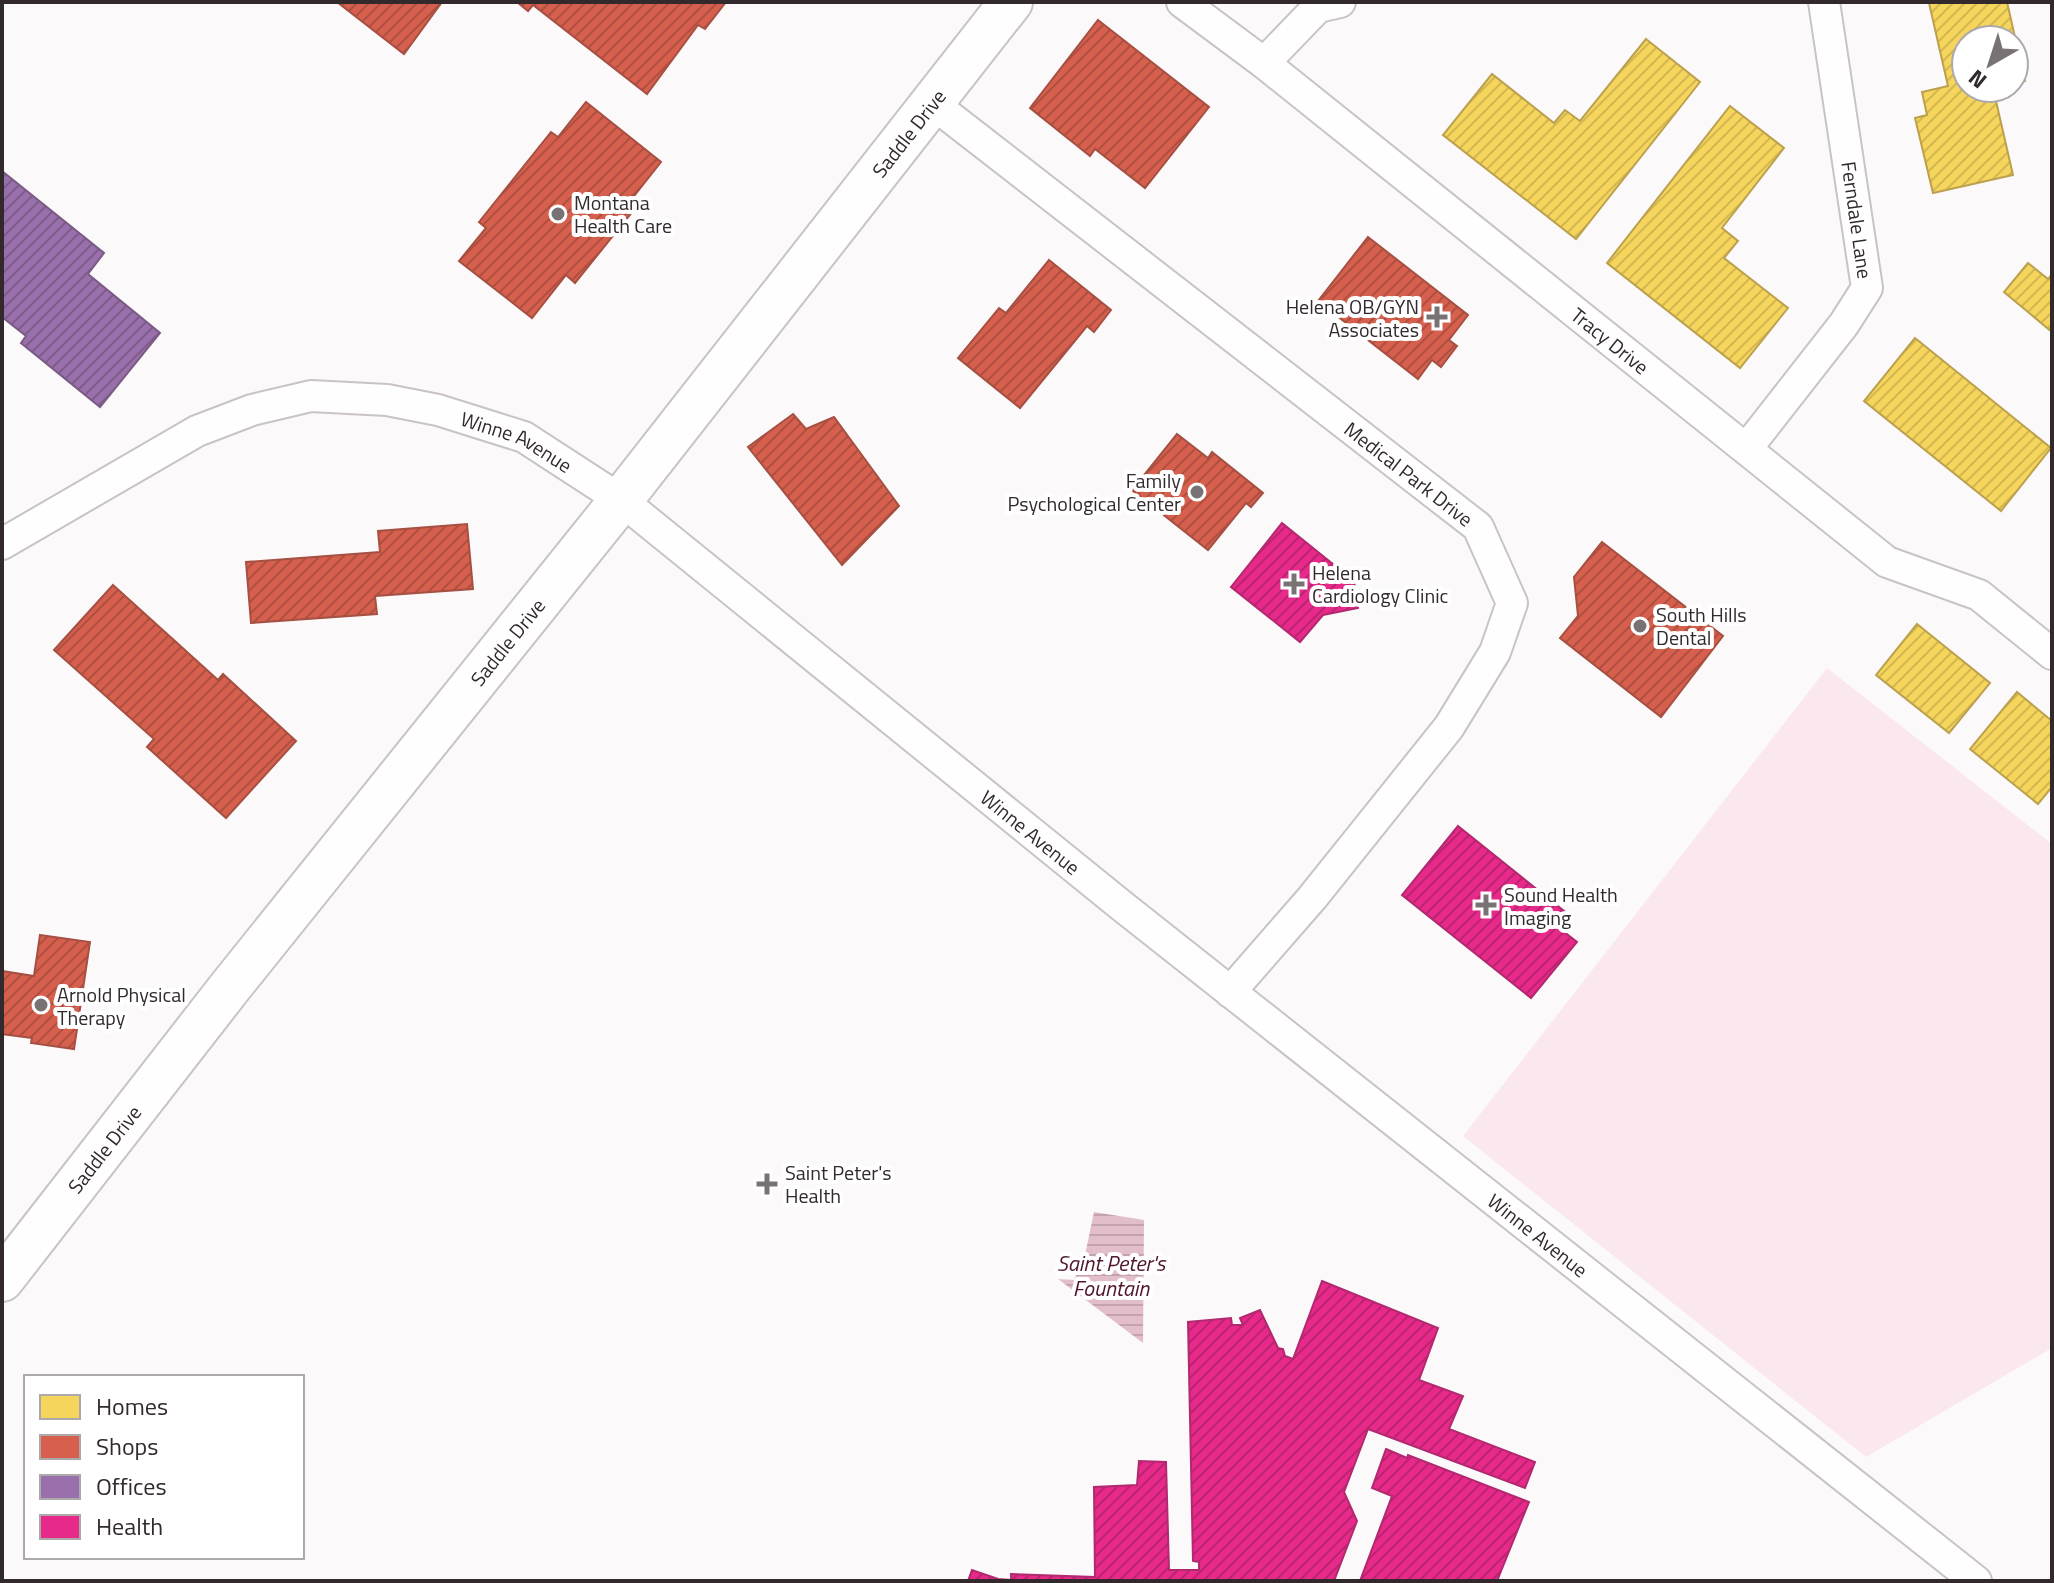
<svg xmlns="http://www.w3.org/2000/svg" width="2054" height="1583" font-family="'Titillium Web',sans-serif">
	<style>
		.park { fill: #fbe8ee }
		.water { fill: url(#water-rules) }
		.homes { fill: url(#homes-hatch); stroke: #bba14e; stroke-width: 2 }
		.shops { fill: url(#shops-hatch); stroke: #a55043; stroke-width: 2 }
		.offices { fill: url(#offices-hatch); stroke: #7a5b85; stroke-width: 2 }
		.health { fill: url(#health-hatch); stroke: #b1296e; stroke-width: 2 }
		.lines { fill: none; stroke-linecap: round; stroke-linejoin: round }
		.street-casing { stroke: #c9c3c5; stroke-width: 34 }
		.secondary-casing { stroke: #c9c3c5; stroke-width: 46 }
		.street { stroke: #fffefe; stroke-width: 30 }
		.secondary { stroke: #fffefe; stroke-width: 42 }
		.poi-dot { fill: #797274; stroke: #fff; stroke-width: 3 }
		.labels { text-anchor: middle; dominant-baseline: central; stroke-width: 8; stroke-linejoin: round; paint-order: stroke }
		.street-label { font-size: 20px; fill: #32292c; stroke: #fff }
		.poi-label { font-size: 20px; fill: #32292c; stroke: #fff; text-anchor: start }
		.water-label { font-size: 22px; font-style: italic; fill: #50152f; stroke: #fff }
	</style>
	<defs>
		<pattern id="water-rules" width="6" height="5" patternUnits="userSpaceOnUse" patternTransform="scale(2)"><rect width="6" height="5" fill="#e1beca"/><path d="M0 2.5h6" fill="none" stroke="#c2a3ae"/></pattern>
		<pattern id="homes-hatch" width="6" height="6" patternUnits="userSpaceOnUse" patternTransform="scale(2)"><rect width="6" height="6" fill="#f6d55c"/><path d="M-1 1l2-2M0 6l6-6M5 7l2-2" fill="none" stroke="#d3b750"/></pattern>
		<pattern id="shops-hatch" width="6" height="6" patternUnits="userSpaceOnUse" patternTransform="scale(2)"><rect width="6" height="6" fill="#d6604d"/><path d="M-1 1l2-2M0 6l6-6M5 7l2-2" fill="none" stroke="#ae4f40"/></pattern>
		<pattern id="offices-hatch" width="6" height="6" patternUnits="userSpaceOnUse" patternTransform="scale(2)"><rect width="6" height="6" fill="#9970ab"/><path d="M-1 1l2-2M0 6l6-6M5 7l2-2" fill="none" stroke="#7d5c8b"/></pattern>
		<pattern id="health-hatch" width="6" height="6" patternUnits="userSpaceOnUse" patternTransform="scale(2)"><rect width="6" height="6" fill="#e7298a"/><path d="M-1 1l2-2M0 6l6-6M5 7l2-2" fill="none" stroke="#bc2371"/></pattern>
	</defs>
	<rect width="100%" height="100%" fill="#fcf9fa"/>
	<!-- park -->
	<path class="park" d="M1827,668l225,176v504l-186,109 -403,-321z"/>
	<!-- water -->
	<path class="water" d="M1094,1212l50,8 -1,123 -85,-64 16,1 11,-25z"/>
	<!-- homes -->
	<path class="homes" d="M2007,2l18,79 -11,2v-43h-48v48h27l20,87 -80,18 -18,-75 12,-3 -5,-23 26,-6 -19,-83z
		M1646,39l54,43 -124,157 -133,-104 49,-61 62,49 11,-13 15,11z
		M1730,106l54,42 -62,80 16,13 -14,17 64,50 -48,60 -133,-105z
		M2028,263l20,16 4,-5v58l-48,-40z
		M1915,338l136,110 -50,63 -137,-110z
		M1917,624l73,59 -41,50 -73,-58z
		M2017,692l35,29v66l-14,17 -68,-55z"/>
	<!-- shops -->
	<path class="shops" d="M337,2h105l-38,52z
		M517,2h209l-21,27 -7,-4 -51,69 -114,-89 -5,6z
		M1098,20l111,87 -64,81 -50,-39 -5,7 -60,-48z
		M586,102l75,60 -30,38 6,6 -62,77 -9,-8 -34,43 -73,-57 27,-33 -7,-6 72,-90 7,5z
		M1368,237l100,78 -19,25 8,6 -16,21 -9,-7 -14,19 -100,-78z
		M1049,260l62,50 -17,22 -7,-6 -67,82 -62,-50 41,-50 7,5z
		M793,414l13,15 28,-12 65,89 -57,59 -94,-118z
		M1177,434l31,24 4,-6 51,41 -12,14 -5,-4 -38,47 -76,-60z
		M467,524l6,65 -98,7 2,18 -126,9 -5,-61 134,-10 -2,-21z
		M1602,542l121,94 -62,81 -101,-79 18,-22 -4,-39z
		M113,585l105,95 5,-6 73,67 -70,77 -79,-71 7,-8 -100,-89z
		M40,935l50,7 -16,107 -43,-6 1,-5 -30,-4v-63l32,5z"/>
	<!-- offices -->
	<path class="offices" d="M2,171l102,82 -16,21 72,59 -60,74 -79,-64 5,-7 -24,-19z"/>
	<!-- health -->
	<path class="health" d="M1282,523l72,58 4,27 -35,7 -23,27 -69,-55z
		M1458,826l111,89 -10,13 18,14 -46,56 -129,-103z
		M1322,1281l116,47 -19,52 44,16 -14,33 86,33 -10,26 -157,-59 -24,63 13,29 -23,60h-366l4,-11 26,9 13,1v-6l84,3 -1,-90 43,-2 2,-24 27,1 3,108h30v-8l-6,-1 -5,-239 43,-4 1,7h11l-3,-7 20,-8 18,38 5,1 2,7 8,3z
		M1386,1449l21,9 1,-3 121,47 -32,79h-137l32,-85 -20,-8z"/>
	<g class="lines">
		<!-- street casing -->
		<g class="street-casing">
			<g id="street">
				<path id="s1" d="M1182,2l82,61 623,499 92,33 73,59"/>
				<path d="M1264,63l54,-56 22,-5"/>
				<path id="s2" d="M932,103l546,424 34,76 -17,49 -46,75 -137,171 -82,94"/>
				<path d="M1747,448l97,-124 23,-36 -43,-286"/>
				<path id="s3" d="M2,544l195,-113 55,-21 59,-14 76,4 51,10 86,27 97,63 501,406 854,675"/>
			</g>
		</g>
		<!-- secondary casing -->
		<g class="secondary-casing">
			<g id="secondary">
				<path id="s4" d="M2,1280l228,-293 391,-487 390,-498"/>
			</g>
		</g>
		<!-- street -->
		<use href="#street" class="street"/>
		<!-- secondary -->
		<use href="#secondary" class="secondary"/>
	</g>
	<!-- markers -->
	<g class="poi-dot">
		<circle cx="558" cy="214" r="8"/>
		<path d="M1433 305h8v8h8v8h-8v8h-8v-8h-8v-8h8z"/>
		<circle cx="1197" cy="492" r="8"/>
		<path d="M1290 572h8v8h8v8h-8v8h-8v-8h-8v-8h8z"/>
		<circle cx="1640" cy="626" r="8"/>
		<path d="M1482 893h8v8h8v8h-8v8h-8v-8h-8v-8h8z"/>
		<circle cx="41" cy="1005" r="8"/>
		<path d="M763 1172h8v8h8v8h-8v8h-8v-8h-8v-8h8z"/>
	</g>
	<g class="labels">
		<!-- street labels -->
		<g class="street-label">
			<text stroke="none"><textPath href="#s4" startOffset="1462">Saddle Drive</textPath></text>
			<text transform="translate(1857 220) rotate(82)">Ferndale Lane</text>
			<text stroke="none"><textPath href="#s1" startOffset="546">Tracy Drive</textPath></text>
			<text stroke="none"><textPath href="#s3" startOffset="558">Winne Avenue</textPath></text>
			<text stroke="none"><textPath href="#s2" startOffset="604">Medical Park Drive</textPath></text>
			<text stroke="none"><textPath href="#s4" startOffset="814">Saddle Drive</textPath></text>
			<text stroke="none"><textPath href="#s3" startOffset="1206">Winne Avenue</textPath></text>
			<text stroke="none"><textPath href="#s4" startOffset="166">Saddle Drive</textPath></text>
			<text stroke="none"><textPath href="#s3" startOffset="1854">Winne Avenue</textPath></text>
		</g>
		<!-- poi labels -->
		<g class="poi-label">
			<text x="574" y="202">Montana<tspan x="574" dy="23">Health Care</tspan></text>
			<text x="1419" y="306" text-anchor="end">Helena OB/GYN<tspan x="1419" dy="23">Associates</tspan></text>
			<text x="1181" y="480" text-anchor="end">Family<tspan x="1181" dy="23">Psychological Center</tspan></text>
			<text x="1312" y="572">Helena<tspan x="1312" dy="23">Cardiology Clinic</tspan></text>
			<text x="1656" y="614">South Hills<tspan x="1656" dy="23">Dental</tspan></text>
			<text x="1504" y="894">Sound Health<tspan x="1504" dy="23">Imaging</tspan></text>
			<text x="57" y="994">Arnold Physical<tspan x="57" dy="23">Therapy</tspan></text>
			<text x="785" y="1172">Saint Peter's<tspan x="785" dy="23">Health</tspan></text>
		</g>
		<!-- water labels -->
		<g class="water-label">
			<text x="1111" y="1263">Saint Peter's<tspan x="1111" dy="25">Fountain</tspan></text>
		</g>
	</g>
	<!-- border -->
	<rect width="2054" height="1583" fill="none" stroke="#32292c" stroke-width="8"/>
	<!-- legend -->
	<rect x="24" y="1375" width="280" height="184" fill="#ffffff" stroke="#ada9ab" stroke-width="2"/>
	<rect x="40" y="1395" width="40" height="24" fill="#f6d55c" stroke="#ada9ab" stroke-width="2"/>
	<text x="96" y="1415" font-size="24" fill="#32292c">Homes</text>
	<rect x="40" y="1435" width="40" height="24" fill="#d6604d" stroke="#ada9ab" stroke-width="2"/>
	<text x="96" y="1455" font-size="24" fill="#32292c">Shops</text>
	<rect x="40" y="1475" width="40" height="24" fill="#9970ab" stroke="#ada9ab" stroke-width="2"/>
	<text x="96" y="1495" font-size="24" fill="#32292c">Offices</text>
	<rect x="40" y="1515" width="40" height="24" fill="#e7298a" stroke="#ada9ab" stroke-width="2"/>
	<text x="96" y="1535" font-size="24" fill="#32292c">Health</text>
	<!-- north arrow -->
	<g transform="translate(1990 64) rotate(219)"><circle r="38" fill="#ffffff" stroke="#ada9ab" stroke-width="2"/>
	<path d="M0-6L14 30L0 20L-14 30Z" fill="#797274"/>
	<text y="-12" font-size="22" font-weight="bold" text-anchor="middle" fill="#32292c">N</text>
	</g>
</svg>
